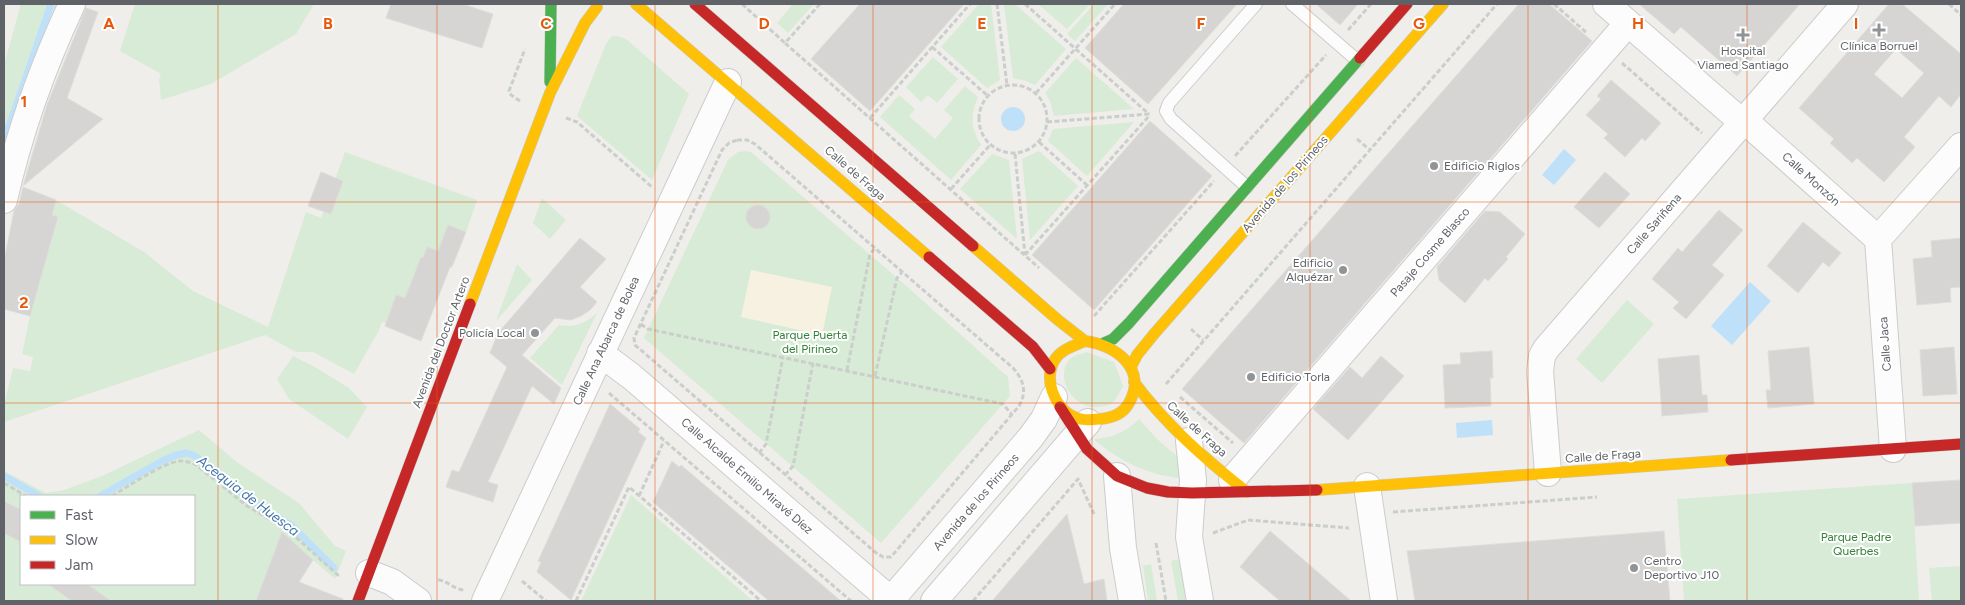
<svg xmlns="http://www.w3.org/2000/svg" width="1965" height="605" font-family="Figtree,sans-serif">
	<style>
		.green { fill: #d8ebd6; fill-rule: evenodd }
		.sand { fill: #f6f1e1 }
		.water { fill: #bfe0f9 }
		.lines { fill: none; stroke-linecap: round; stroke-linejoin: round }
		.stream { stroke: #bfe0f9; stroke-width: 7 }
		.building { fill: #d6d5d3; stroke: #deddd9; fill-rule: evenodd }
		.lane-casing { stroke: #cbcccc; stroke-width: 14 }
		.street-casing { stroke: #cbcccc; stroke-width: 28 }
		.fast-casing { stroke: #cacacb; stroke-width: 12 }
		.slow-casing { stroke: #cacacb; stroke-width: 12 }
		.jam-casing { stroke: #cacacb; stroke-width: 12 }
		.path { stroke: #cacfcc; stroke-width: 3; stroke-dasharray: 5 2.5; stroke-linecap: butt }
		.lane { stroke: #fdfcfc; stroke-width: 12 }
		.street { stroke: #fdfcfc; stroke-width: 26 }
		.fast { stroke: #4caf50; stroke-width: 11 }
		.slow { stroke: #ffc107; stroke-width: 11 }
		.jam { stroke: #c62828; stroke-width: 11 }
		.grid { fill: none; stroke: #e8590c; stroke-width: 1; stroke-opacity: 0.55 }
		.poi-dot { fill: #919496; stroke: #fff; stroke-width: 2 }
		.labels { text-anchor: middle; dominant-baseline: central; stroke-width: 4; stroke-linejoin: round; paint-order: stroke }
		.poi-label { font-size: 12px; fill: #5f6368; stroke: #fff; text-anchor: start }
		.street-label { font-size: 12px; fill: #5f6368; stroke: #fff }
		.park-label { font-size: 12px; fill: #348238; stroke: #fff }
		.water-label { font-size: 14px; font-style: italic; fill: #4174aa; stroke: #fff }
		.grid-label { font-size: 16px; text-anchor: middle; font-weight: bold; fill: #e8590c; stroke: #fff; stroke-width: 4; stroke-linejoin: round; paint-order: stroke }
	</style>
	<rect width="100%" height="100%" fill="#efeeea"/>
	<!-- green -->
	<path class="green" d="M21,4h42l-59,168v-107z
		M135,4h179l-18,30 -85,50 -50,16 -2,-20 2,-6 -41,-23z
		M793,4h21l-26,29 -11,-10z
		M979,4h12l9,76 -13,8 -46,-41z
		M1004,4h11l51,45 -31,36 -9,-4 -13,-3z
		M1038,4h52l-23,25z
		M1094,4h14l-33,37 -8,-7z
		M612,36h6l8,3 63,55 -37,86 -75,-64 29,-72z
		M933,57l25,22 -21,24 -9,-8 -7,7 -15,-15z
		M1076,58l58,51 -80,7 -4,-15 -5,-8z
		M965,86l13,11c-8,18 -7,32 3,48l-30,35 -71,-63 19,-22 16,14 -6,7 26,23 18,-21 -9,-8z
		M1134,122l-47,54 -39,-35 5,-12z
		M747,151l4,1 152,131 105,94 2,19 -129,147 -237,-205 84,-178 10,-8z
		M1039,151l39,35 -48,54 -8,-81z
		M345,152l132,48 -11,32 -28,19 -15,7 -2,-1 -12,29 -5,22 -2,-11 -6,-2 -10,28 -4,-1 -4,10 -24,42 -41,-22h-17l-31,-17 -261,87v-21h1l8,-33 17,3 3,-14 -11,-3 8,-38 28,-99 -6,-2 4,-15 88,52 49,39 75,36 38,-115 15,6 3,-7 7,2 7,-17 -8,-3z
		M992,154l17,6 8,79 -57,-50z
		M542,198l24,22 -16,19 -17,-16z
		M517,264l15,16 -36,41z
		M1627,300l27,24 -52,59 -26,-24z
		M597,313l-35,72 -32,-27 29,-33c15,3 27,-2 38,-12z
		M1086,352l28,10 9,24c-3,6 -6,13 -11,17 -4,3 -9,3 -14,4 -26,2 -45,-32 -27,-49 4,-3 11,-4 15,-6z
		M293,356l22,11 34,21 18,19 -19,32 -59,-40 -12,-20z
		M1139,419l18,20 21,18 8,22c-39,-4 -63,-16 -93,-40 19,-1 33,-7 46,-20z
		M199,430l39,33 61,40 36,43 11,5 -11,28 -53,-46 -26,68h-252v-68h2l13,-24 -15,-8v-30l42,22 18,-3 38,-14zM21,496h173v88h-173z
		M1912,483l7,118h-235l-7,-102z
		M631,495l122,106h-172z
		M1180,559l6,42h-8l-7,-40z
		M1151,564l6,37h-9l-5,-35z
		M1961,566v35h-29l-3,-33z"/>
	<!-- sand -->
	<path class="sand" d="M751,270l81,17 -10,48 -81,-18z"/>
	<!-- water -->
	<path class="water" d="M1001 119a12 12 0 1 1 24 0a12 12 0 1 1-24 0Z
		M1564,149l12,11 -22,25 -12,-10z
		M1750,282l21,19 -39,44 -21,-19z
		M1492,420l1,15 -36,3 -1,-15z"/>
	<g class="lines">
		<!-- stream -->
		<path class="stream" d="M4,141l47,-137
			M4,476l35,20
			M100,496l62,-35 14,-6 10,-2 7,2 12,8 48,39 38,23 43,43"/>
	</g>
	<!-- building -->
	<path class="building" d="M391,4h71l31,10 -11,34 -96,-30z
		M860,4h104l-94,107 -59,-52z
		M1124,4h113l-89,100 -63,-56z
		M1316,4h42l-18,21z
		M1519,4h30l43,37 -348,402 -62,-54z
		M1639,4h161l-63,72 -56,-49 -7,7z
		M1889,4h13l59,50v40l-10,13 -12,-11 -17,20 -18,21 11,10 -31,35 -27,-24 -5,5 -14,-13 -8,-7 4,-4 -35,-31zM1896,49l28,24 -22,25 -28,-24z
		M86,8l12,4 -31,86 36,21 -80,67 24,-81z
		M1611,80l50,43 -16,18 -3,-3 -17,19 -21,-19 4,-4 -22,-19 15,-16 -4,-3z
		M1150,121l62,55 -118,134 -62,-55z
		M321,172l22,9 -12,33 -23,-8z
		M1605,172l25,22 -31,34 -25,-21z
		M23,187l33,13 -4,15 6,2 -28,99 -26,-7v-48l10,-50 5,-7z
		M746 217a12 12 0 1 1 24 0a12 12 0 1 1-24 0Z
		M1719,210l24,20 -31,35 12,10 -38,44 -13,-11 6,-6 -27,-23 26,-31 4,4z
		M1485,211l15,1 25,22 -19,23 2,2 -20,22 -3,-3 -20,25 -26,-23 -2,-13z
		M1803,222l38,31 -12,14 -6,-5 -25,31 -31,-27z
		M448,225l18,7 -14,35h-2l-29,74 -36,-15 11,-31 9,3 16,-41 2,1 4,-11 11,4z
		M580,238l26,21 -26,28 17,15 -7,8 -9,6 -10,4 -16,-2 -33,37 39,33 -7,16 -22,-18 -44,96 10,3 -5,17 -47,-15 6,-17 7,2 48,-105 -17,-14 8,-20z
		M1961,238v49l-11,1 1,14 -34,3 -4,-46 19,-2 -1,-16z
		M1809,347l5,57 -46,4 -2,-18h5l-3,-39z
		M1954,347l3,47 -34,2 -3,-46z
		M1492,351l1,27h-3l1,28 -46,2 -2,-43 18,-1 -1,-11z
		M1699,355l3,40h5l1,17 -46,4 -4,-57z
		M1381,356l23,20 -56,64 -35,-31 37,-42 12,11z
		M610,404l30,25 -2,3 8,6 -75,162 -34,-28 4,-10 -3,-1z
		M672,461l7,6 2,-2 160,136h-72l-116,-99z
		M1961,480v43l-46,3 -3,-43z
		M4,501l17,9v32l-17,-9z
		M1067,514l17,70 20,-5 3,22h-115z
		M1270,531l28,24 53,46h-71l-40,-34z
		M1664,531l6,70h-255l-8,-50z
		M282,532l31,28 -14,22 44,17v2h-87z
		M48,584h39l24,17h-39z"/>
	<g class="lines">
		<!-- lane casing -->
		<g class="lane-casing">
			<path id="lane" d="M1292,4l66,57
				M1247,187l-76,-68 -5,-8 3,-8 87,-99"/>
		</g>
		<!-- street casing -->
		<g class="street-casing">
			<path id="street" d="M1606,4l136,118
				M1744,120l134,119
				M4,200c15,-67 39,-134 68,-196
				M1878,239l15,210
				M1878,239l83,-93
				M600,353l32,24 260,224
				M1189,441l4,39 -4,57 11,64
				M1548,473l-8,-102 2,-15 4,-7 299,-345
				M1117,476l6,72 9,53
				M1232,480l396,-457
				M1367,486l17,115
				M369,573l23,9 26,19
				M485,601l243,-519
				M890,601l141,-164 13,-18 10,-22
				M934,601l154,-179"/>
		</g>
		<!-- fast casing -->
		<g class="fast-casing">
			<path id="fast" d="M550,82l1,-78
				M1104,343l9,-4 16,-16 231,-265"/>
		</g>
		<!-- slow casing -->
		<g class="slow-casing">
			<path id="slow" d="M636,4l293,253
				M973,246l85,74 27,21
				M470,304l80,-211 35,-70 12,-16
				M1085,341c31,4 63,28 44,62 -6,11 -17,15 -29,16 -10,1 -20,2 -30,-4 -16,-11 -26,-35 -16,-54 6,-11 19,-15 31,-20z
				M1131,367l6,-12 17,-21 289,-330
				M1134,382c32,43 71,77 113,110
				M1317,490l414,-30"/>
		</g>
		<!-- jam casing -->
		<g class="jam-casing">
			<path id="jam" d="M695,4l278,242
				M1360,58l47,-54
				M929,257l104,90 17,22
				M1060,407l27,42 30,27 30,12 21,4 24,1 125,-3
				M1731,460l230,-16
				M358,601l112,-297"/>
		</g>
		<!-- path -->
		<path class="path" d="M742,4l43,39
			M820,4l-35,39 254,225
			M997,4l10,81
			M1025,4l124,110
			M1554,4l33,29
			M1949,4l12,11
			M1348,30l23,-26
			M932,47l56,49
			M1622,63l80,70
			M979 119a34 34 0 1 1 68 0a34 34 0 1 1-68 0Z
			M1036,93l79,-89
			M520,101l-9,-6 -2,-4 16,-42
			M566,118l11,4 75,65
			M870,118l100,-114
			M1047,122l102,-8
			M1357,139l13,11
			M737,140h10l8,4 258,224c11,12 14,24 6,38l-128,151h-8l-8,-5 -240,-207 -1,-7 88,-188 7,-7z
			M1039,142l48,43
			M1015,154l10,101
			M1235,156l91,-101
			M951,189l39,-44
			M1025,255l125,-140
			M1094,316l120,-135
			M641,324l7,5 355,75 9,11
			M1191,329l12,11
			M847,370l23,-116 5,-6
			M875,376l22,-98 5,-6
			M1166,384l331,-380
			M609,393l242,208
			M1180,397l53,46
			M759,453l7,-9 17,-87
			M785,475l8,-9 20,-103
			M4,483l22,13
			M112,496c15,-9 52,-34 68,-35 5,0 10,1 15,3l52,42 41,24 52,47
			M639,496l25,-55
			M1393,512l204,-15
			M1213,533l35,-13 101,8
			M1156,543l10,58
			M438,580c10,0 15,10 27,10
			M522,581l24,20
			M576,601l53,-114 132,114
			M973,601l105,-122 16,35"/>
		<!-- lane -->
		<use href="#lane" class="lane"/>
		<!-- street -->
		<use href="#street" class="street"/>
		<!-- fast -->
		<use href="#fast" class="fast"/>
		<!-- slow -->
		<use href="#slow" class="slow"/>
		<!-- jam -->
		<use href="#jam" class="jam"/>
	</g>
	<!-- grid -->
	<path class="grid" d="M218,4v597M437,4v597M655,4v597M873,4v597M1092,4v597M1310,4v597M1528,4v597M1747,4v597M4,202h1957M4,403h1957"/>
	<!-- markers -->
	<g class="poi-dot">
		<path d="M1876.5 22.5h5v5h5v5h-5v5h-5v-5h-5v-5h5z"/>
		<path d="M1740.5 27.5h5v5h5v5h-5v5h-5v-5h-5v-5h5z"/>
		<circle cx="1434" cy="166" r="5"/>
		<circle cx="1343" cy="270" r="5"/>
		<circle cx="535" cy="333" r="5"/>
		<circle cx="1251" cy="377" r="5"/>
		<circle cx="1634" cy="568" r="5"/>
	</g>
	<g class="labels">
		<!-- poi labels -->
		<g class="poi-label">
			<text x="1879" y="46" text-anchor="middle">Clínica Borruel</text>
			<text x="1743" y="51" text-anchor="middle">Hospital<tspan x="1743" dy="14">Viamed Santiago</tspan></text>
			<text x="1444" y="166">Edificio Riglos</text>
			<text x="1333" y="263" text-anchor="end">Edificio<tspan x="1333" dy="14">Alquézar</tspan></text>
			<text x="525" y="333" text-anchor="end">Policía Local</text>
			<text x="1261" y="377">Edificio Torla</text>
			<text x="1644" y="561">Centro<tspan x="1644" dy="14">Deportivo J10</tspan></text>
		</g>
		<!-- street labels -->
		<g class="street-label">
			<text transform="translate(855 173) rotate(41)">Calle de Fraga</text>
			<text transform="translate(1811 179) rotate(42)">Calle Monzón</text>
			<text transform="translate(1285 184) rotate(-49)">Avenida de los Pirineos</text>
			<text transform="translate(1654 224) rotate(-49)">Calle Sariñena</text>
			<text transform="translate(1430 252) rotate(-49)">Pasaje Cosme Blasco</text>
			<text transform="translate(606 341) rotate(-65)">Calle Ana Abarca de Bolea</text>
			<text transform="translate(441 342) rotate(-69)">Avenida del Doctor Artero</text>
			<text transform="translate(1885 344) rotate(-94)">Calle Jaca</text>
			<text transform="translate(1197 429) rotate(42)">Calle de Fraga</text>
			<text transform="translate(1603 456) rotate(-4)">Calle de Fraga</text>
			<text transform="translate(747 476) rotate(41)">Calle Alcalde Emilio Miravé Díez</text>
			<text transform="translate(976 502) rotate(-49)">Avenida de los Pirineos</text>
		</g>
		<!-- park labels -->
		<g class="park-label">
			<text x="810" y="335">Parque Puerta<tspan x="810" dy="14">del Pirineo</tspan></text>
			<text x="1856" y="537">Parque Padre<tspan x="1856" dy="14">Querbes</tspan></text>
		</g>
		<!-- water labels -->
		<g class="water-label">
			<text transform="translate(248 496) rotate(37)">Acequia de Huesca</text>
		</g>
	</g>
	<g class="grid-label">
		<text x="109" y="29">A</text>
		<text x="328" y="29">B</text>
		<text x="546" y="29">C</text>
		<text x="764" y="29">D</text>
		<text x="982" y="29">E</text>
		<text x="1201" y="29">F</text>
		<text x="1419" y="29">G</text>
		<text x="1638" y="29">H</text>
		<text x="1856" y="29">I</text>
		<text x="24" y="107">1</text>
		<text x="24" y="308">2</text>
	</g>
	<!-- border -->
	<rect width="1965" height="605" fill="none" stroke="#5f6368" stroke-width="10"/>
	<!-- legend -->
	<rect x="20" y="495" width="175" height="90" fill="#ffffff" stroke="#bfc1c3"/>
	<rect x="30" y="511" width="25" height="8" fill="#4caf50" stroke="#bfc1c3"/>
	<text x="65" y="520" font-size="15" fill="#5f6368">Fast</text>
	<rect x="30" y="536" width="25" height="8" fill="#ffc107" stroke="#bfc1c3"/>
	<text x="65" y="545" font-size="15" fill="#5f6368">Slow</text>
	<rect x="30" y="561" width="25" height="8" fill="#c62828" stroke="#bfc1c3"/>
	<text x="65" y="570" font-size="15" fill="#5f6368">Jam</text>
</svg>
